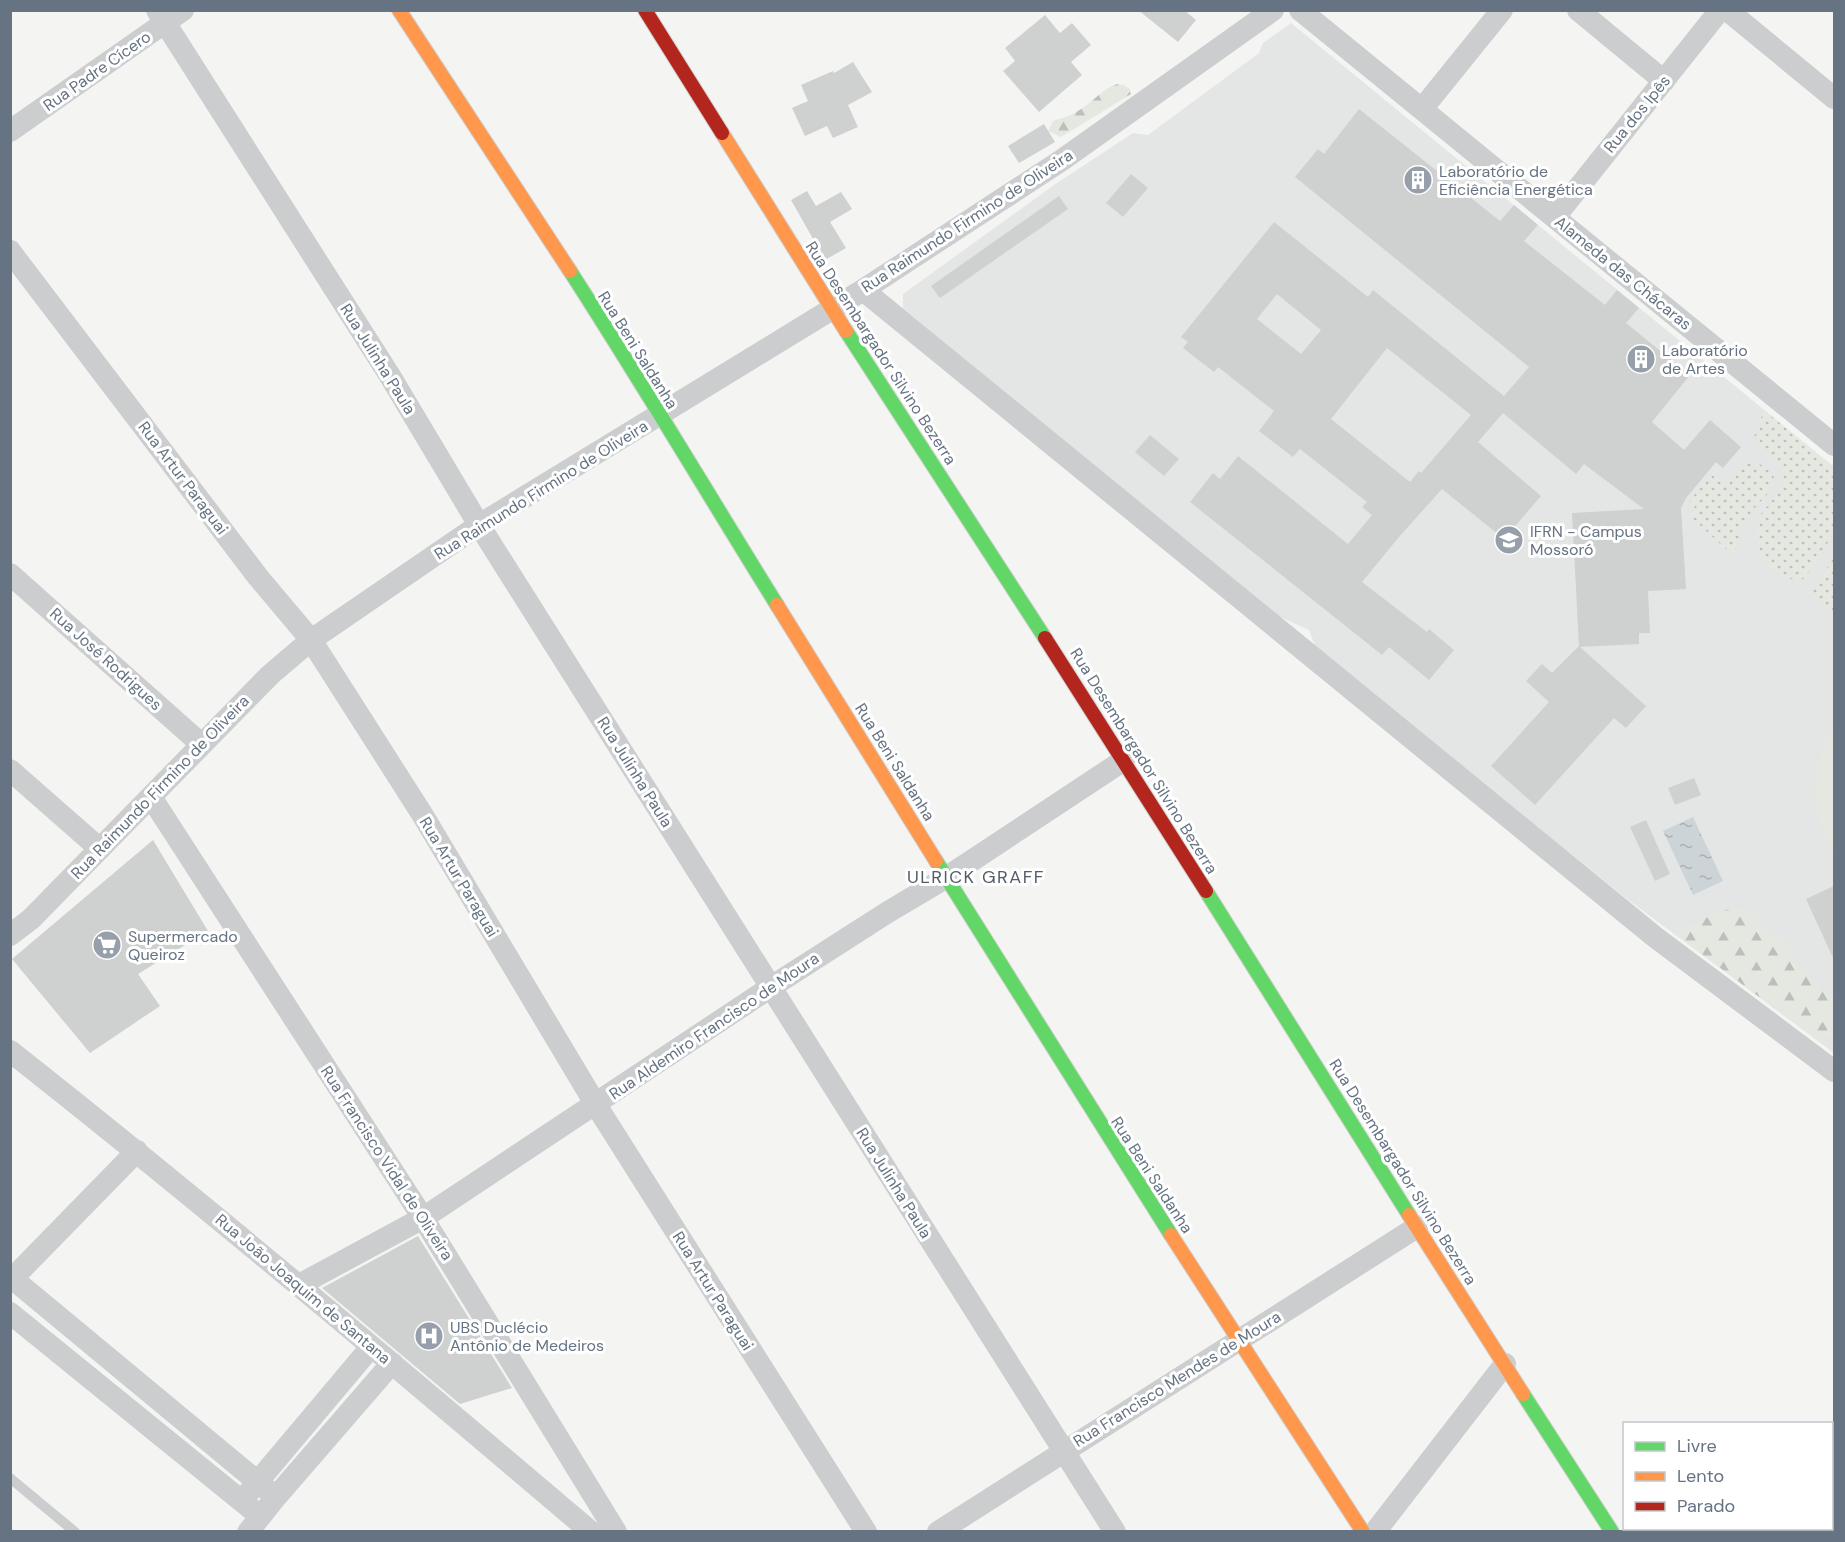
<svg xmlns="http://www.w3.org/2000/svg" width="1845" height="1542" font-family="'DM Sans',sans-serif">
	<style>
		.built { fill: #e4e6e6 }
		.grass { fill: url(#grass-dots) }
		.forest { fill: url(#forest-firs) }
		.pitch { fill: #e4e8e1 }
		.water { fill: url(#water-ripples) }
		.building { fill: #cfd0d0; fill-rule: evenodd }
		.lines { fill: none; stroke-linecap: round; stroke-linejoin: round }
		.fast-casing { stroke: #d0d1d1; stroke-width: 16 }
		.slow-casing { stroke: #d0d1d1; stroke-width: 16 }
		.jam-casing { stroke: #d0d1d1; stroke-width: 16 }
		.lane { stroke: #cccdce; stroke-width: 10 }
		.street { stroke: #cccdce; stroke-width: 22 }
		.fast { stroke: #63d668; stroke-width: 14 }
		.slow { stroke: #ff974d; stroke-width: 14 }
		.jam { stroke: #b3261e; stroke-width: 14 }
		.labels { text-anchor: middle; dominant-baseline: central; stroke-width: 6; stroke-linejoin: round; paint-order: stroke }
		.street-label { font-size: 16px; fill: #657383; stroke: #fff }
		.poi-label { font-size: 16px; fill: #657383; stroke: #fff; text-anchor: start }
		.neighbourhood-label { font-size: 18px; letter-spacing: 1.5px; fill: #535d68; stroke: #fff }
	</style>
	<defs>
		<pattern id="grass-dots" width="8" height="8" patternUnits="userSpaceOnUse" patternTransform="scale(1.5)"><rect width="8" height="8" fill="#e4e8e1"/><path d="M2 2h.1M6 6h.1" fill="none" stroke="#bcc0bc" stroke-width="1.8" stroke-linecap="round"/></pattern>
		<pattern id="forest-firs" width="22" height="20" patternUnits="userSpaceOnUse" patternTransform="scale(1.5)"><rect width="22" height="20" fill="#e4e8e1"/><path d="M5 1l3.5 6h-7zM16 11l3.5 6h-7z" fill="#bcc0bc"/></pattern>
		<pattern id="water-ripples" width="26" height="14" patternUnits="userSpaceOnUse" patternTransform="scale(1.5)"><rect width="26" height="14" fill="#cdd4d8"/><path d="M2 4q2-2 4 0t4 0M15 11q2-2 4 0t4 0" fill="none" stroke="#aab0b5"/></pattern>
	</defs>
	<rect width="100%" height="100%" fill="#f4f5f3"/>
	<!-- built -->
	<path class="built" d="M1291,23l543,444v586l-207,-154 -310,-248 -8,-21 -38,-17 -368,-305v-14l151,-109 79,-52 15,2 111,-82 4,-10z"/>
	<!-- grass -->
	<path class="grass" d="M1764,410l70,57v66l-29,45 -7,3 -22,-7 -17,-20 -2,-23 3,-16 22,-26 2,-12 -4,-11 -14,-10 -12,-19z
		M1751,460c46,20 12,34 -2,55 -8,12 -11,25 -14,39l-8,-4 -36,-33 4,-11 -5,1v-7l22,-25 14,12 20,-24z
		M1834,554v60l-26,-20 10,-7z"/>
	<!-- forest -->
	<path class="forest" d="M1117,84l7,1 6,4 1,5 -70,43 -13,-6 5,-10c12,-4 20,-6 31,-14 14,-10 16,-16 33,-23z
		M1734,908l22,4 3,7v7l28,17 9,18 8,10 12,14 18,16v35l-1,2 -5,-4 -7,9 -146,-109 43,-22z"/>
	<!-- pitch -->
	<path class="pitch" d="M1834,726v128c-7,-18 -19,-38 -20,-57 -2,-24 9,-51 20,-71z"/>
	<!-- water -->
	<path class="water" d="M1693,817l30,64 -30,14 -30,-64z"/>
	<!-- building -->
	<path class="building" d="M1138,10h46l12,10 -18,22z
		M1045,15l15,18 12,-10 19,22 -20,17 11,13 -43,37 -36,-41 12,-10 -10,-13z
		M853,62l19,30 -24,13 10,22 -25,11 -6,-12 -22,10 -13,-28 16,-7 -7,-16 32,-14 1,2z
		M1359,109l141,112 14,-16 24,20 -14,16 81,64 12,-15 22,18 -13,15 64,52 -38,47 32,28 26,-30 31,27 -18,21 -7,-6 -30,36 -5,10 5,81 -38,2 2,42h-11v11l-59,3 66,59 -20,22 -12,-10 -79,87 -44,-39 58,-64 -23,-21 16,-17 10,9 27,-27 -7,-133 72,-4 -60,-45 -8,10 -73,-61 -25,29 63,54 -37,43 -62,-50 -43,48 -37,45 65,50 2,-3 25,21 -25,30 -40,-33 -7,8 -192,-153 23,-29 7,6 18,-23 110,88 24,-29 -10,-8 5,-5 -67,-53 -7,8 -34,-26 15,-20 -56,-44 -4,5 -31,-24 5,-6 -7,-5 93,-115 94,75 5,-7 131,106 25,-29 -234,-190 23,-28 6,5zM1277,294l44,36 -20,24 -44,-35zM1387,348l84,67 -50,58 -2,-2 -9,11 -79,-63z
		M1044,124l11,18 -36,21 -11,-17z
		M1131,174l17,14 -25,29 -17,-14z
		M807,191l9,15 25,-14 11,17 -22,13 16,26 -21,12 -34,-60z
		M1059,196l9,13 -128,89 -9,-12z
		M1150,435l29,24 -15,17 -29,-24z
		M1694,778l7,17 -26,10 -7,-17z
		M1646,820l24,54 -15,7 -25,-54z
		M153,840l55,91 -70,43 22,32 -70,47 -78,-94z
		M1834,886v74l-28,-61z
		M418,1236l94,152 -52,16 -138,-116z"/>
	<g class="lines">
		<!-- fast casing -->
		<g class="fast-casing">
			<path id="fast" d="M570,271c71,110 138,223 207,334
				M846,331l199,307
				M936,861l235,374
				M1206,891l203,324
				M1523,1394l89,138"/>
		</g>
		<!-- slow casing -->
		<g class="slow-casing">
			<path id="slow" d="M399,10l171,261
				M722,133l124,198
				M777,605l159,256
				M1409,1215l114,179
				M1171,1235l192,297"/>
		</g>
		<!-- jam casing -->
		<g class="jam-casing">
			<path id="jam" d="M645,10l77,123
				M1045,638l161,253"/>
		</g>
		<!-- lane -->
		<path class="lane" d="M10,1478l65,54"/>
		<!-- street -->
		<path class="street" d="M157,10l233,366 89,149 636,1007
			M1300,10l534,435
			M1578,10l86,71
			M1727,10l107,88
			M1422,109l80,-99
			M10,131l173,-121
			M1555,217l165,-207
			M10,251l248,326 53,63 111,174 174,291 270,427
			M863,290l792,647 179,134
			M10,574l191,170
			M10,770l90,79
			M151,797l272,421 193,314
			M10,935l21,-16 239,-244 41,-35 168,-115 384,-235 199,-130 211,-150
			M10,1051c198,156 389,318 581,481
			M13,1279l263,218
			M10,1281l127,-130
			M299,1285l124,-67 348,-231 117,-75 59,-35 177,-117
			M10,1313l250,203
			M249,1492l122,-145
			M248,1532l28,-35 116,-134
			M938,1532l479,-305
			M1375,1532l130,-168
			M1668,1532l5,-4"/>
		<!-- fast -->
		<use href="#fast" class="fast"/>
		<!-- slow -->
		<use href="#slow" class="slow"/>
		<!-- jam -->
		<use href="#jam" class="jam"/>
	</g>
	<!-- icons -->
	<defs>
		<g id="building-disc" transform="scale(1.5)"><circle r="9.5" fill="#97a0aa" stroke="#fff"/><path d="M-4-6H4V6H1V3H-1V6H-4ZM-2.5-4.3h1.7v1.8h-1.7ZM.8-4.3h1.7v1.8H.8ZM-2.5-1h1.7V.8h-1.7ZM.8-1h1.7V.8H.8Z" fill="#fff"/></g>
		<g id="university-disc" transform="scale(1.5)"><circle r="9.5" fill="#97a0aa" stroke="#fff"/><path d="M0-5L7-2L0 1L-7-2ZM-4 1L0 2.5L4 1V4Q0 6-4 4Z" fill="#fff"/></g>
		<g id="supermarket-disc" transform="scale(1.5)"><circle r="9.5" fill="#97a0aa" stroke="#fff"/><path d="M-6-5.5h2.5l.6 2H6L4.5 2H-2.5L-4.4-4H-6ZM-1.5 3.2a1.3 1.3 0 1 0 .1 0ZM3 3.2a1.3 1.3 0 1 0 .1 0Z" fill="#fff"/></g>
		<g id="hospital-disc" transform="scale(1.5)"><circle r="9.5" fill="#97a0aa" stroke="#fff"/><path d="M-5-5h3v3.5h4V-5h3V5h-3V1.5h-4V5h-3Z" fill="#fff"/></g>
	</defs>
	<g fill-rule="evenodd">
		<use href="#building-disc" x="1418" y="180"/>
		<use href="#building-disc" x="1641" y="359"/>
		<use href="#university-disc" x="1509" y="540"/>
		<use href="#supermarket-disc" x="107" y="945"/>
		<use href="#hospital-disc" x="429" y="1336"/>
	</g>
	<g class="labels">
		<!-- street labels -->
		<g class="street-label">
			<text transform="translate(97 71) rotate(-35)">Rua Padre Cícero</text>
			<text transform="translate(1637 114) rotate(-51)">Rua dos Ipês</text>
			<text transform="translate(967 221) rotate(-33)">Rua Raimundo Firmino de Oliveira</text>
			<text transform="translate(1623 273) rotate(39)">Alameda das Chácaras</text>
			<text transform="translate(638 350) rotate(58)">Rua Beni Saldanha</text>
			<text transform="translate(881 353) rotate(57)">Rua Desembargador Silvino Bezerra</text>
			<text transform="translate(378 359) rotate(58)">Rua Julinha Paula</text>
			<text transform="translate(183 478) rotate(53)">Rua Artur Paraguai</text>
			<text transform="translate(541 490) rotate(-32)">Rua Raimundo Firmino de Oliveira</text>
			<text transform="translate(106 659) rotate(42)">Rua José Rodrigues</text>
			<text transform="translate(1144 761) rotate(58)">Rua Desembargador Silvino Bezerra</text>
			<text transform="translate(895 762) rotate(58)">Rua Beni Saldanha</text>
			<text transform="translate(635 772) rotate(58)">Rua Julinha Paula</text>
			<text transform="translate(160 787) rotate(-46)">Rua Raimundo Firmino de Oliveira</text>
			<text transform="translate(459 877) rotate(59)">Rua Artur Paraguai</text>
			<text transform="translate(714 1026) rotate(-34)">Rua Aldemiro Francisco de Moura</text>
			<text transform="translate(387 1163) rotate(57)">Rua Francisco Vidal de Oliveira</text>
			<text transform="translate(1403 1172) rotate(58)">Rua Desembargador Silvino Bezerra</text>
			<text transform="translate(1152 1175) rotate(57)">Rua Beni Saldanha</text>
			<text transform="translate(894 1183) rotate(58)">Rua Julinha Paula</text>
			<text transform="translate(303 1289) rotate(40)">Rua João Joaquim de Santana</text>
			<text transform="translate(713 1291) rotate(58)">Rua Artur Paraguai</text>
			<text transform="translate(1177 1379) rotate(-32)">Rua Francisco Mendes de Moura</text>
		</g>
		<!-- poi labels -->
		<g class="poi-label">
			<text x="1439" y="171">Laboratório de<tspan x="1439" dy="18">Eficiência Energética</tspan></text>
			<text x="1662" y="350">Laboratório<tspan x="1662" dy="18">de Artes</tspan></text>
			<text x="1530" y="531">IFRN - Campus<tspan x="1530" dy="18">Mossoró</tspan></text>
			<text x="128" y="936">Supermercado<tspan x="128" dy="18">Queiroz</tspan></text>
			<text x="450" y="1327">UBS Duclécio<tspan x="450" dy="18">Antônio de Medeiros</tspan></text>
		</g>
		<!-- neighbourhood labels -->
		<g class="neighbourhood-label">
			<text x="976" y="877">ULRICK GRAFF</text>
		</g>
	</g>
	<!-- border -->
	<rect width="1845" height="1542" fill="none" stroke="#657383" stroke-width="24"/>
	<!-- legend -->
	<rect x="1623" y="1422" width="210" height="108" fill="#ffffff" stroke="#c1c7cd" stroke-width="1.5"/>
	<rect x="1635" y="1442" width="30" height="9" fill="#63d668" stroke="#c1c7cd" stroke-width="1.5"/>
	<text x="1677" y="1452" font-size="18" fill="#657383">Livre</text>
	<rect x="1635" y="1472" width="30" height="9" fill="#ff974d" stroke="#c1c7cd" stroke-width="1.5"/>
	<text x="1677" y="1482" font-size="18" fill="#657383">Lento</text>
	<rect x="1635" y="1502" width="30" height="9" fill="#b3261e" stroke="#c1c7cd" stroke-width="1.5"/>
	<text x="1677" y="1512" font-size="18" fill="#657383">Parado</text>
</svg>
